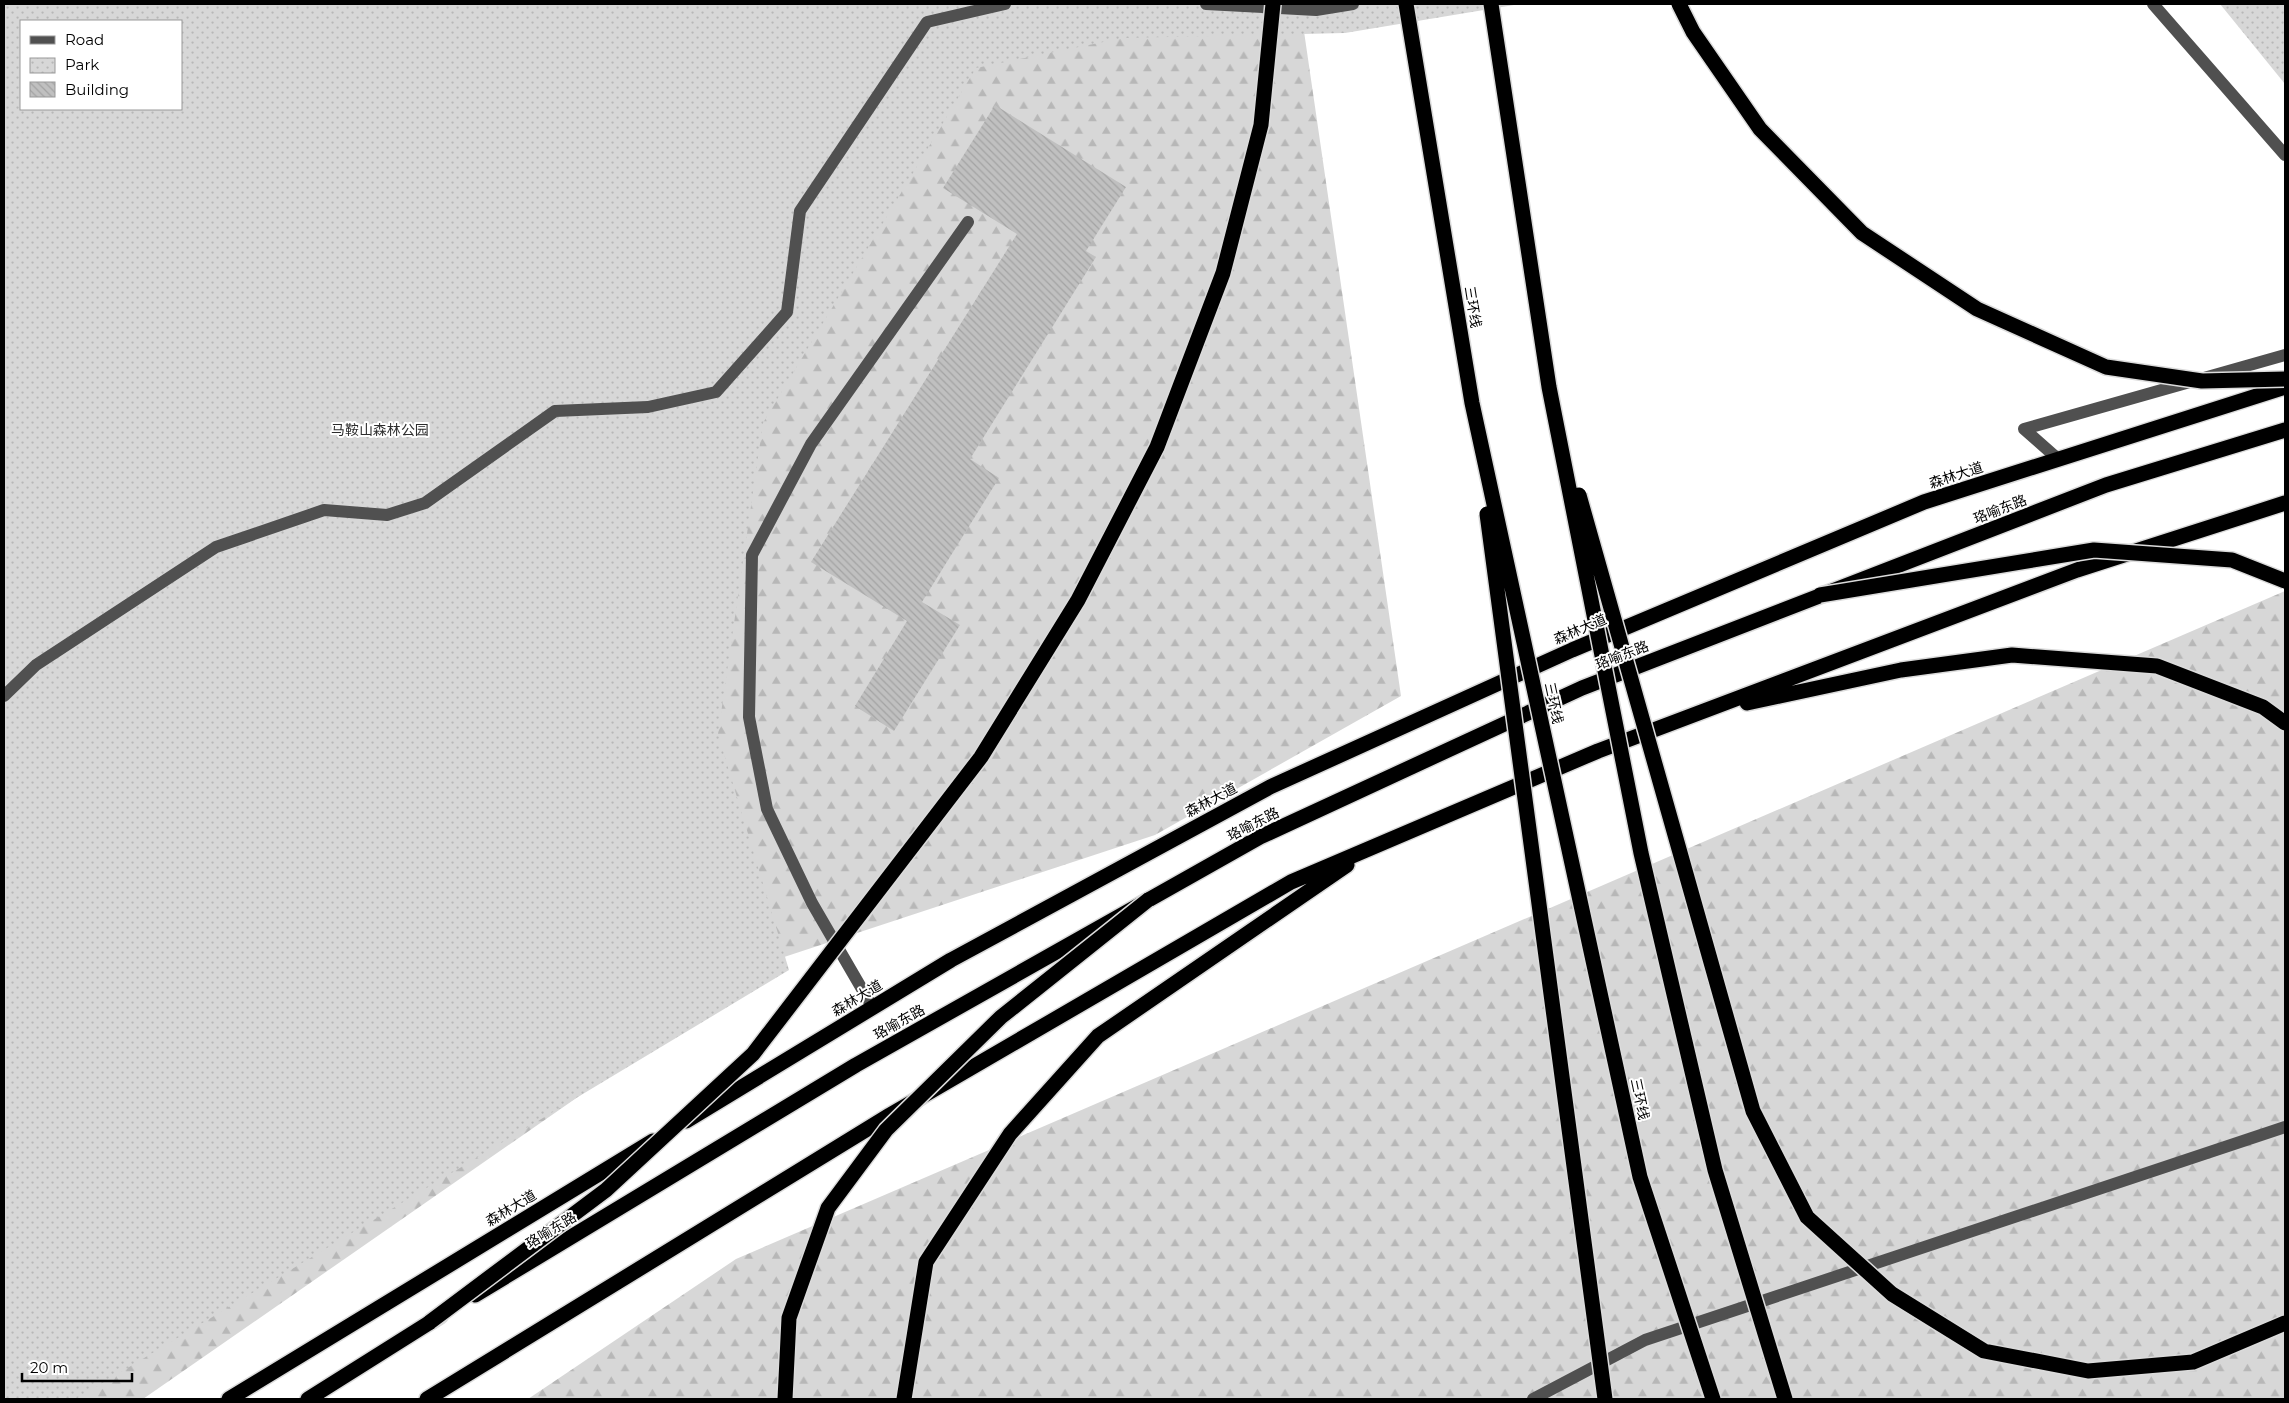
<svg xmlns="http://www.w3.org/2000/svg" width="2289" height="1403" font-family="Montserrat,'Noto Sans SC',sans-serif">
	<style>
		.forest { fill: url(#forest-firs); fill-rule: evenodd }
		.park { fill: url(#park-dots); fill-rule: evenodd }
		.building { fill: url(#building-back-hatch) }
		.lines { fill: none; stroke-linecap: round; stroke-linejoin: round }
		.highway-casing { stroke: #dbdbdb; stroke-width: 18 }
		.minor { stroke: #505050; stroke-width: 12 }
		.highway { stroke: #000; stroke-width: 15 }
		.highway-bridge-casing { stroke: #dbdbdb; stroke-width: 18; stroke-linecap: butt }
		.highway-bridge { stroke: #000; stroke-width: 15 }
		.labels { text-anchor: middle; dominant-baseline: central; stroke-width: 4; stroke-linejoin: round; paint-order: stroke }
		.street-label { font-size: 14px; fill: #000; stroke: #fff }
		.park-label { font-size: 14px; fill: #2e2e2e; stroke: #fff }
	</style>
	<defs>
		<pattern id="forest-firs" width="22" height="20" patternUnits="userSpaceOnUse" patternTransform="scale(1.25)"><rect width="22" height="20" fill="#d7d7d7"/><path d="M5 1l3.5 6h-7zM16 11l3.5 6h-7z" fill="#b7b7b7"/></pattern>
		<pattern id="park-dots" width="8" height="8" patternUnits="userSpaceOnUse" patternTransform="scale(1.25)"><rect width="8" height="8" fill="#d7d7d7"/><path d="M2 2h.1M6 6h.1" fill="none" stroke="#b7b7b7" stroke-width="1.8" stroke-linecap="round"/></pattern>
		<pattern id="building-back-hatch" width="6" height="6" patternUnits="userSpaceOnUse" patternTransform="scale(1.25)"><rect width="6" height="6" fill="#c0c0c0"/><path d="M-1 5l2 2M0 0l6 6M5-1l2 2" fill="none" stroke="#a3a3a3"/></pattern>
	</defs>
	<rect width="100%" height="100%" fill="#fff"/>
	<!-- forest -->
	<path class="forest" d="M4,4h1296l101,692 -246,139 -380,125 -632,439h-139zM21,21h160v88h-160z
		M2285,591v808h-1757l208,-140z"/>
	<!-- park -->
	<path class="park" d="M4,4h1516l-175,29 -222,5 -147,30 -213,355 -45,311 71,236 -713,429h-72zM21,21h160v88h-160z
		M2220,4h65v80z"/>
	<!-- building -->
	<path class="building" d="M995,105l131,82 -40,64 10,6 -126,202 29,19 -77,124 38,23 -66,106 -39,-25 52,-85 -96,-59 206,-328 -74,-46z"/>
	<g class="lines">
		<!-- highway casing -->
		<g class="highway-casing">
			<path id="highway" d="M1747,703l154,-33 111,-15 145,11 106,41 22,16
				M686,1121l265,-161 319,-173 302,-137 352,-148 361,-115
				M475,1295l381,-230 404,-228 322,-149 524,-203 179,-55
				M229,1399l424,-258
				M308,1399l132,-83
				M427,1399l463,-284 401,-233 307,-131 479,-181 208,-67
				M904,1399l22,-137 84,-128 88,-98 249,-171"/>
		</g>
		<!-- minor -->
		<path class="minor" d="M1206,4l110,6 37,-6
			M2153,4l132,151
			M2058,459l-34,-30 261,-74
			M4,696l32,-31 180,-118 108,-37 63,5 38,-12 130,-92 93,-4 68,-15 71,-80 13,-101 127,-189 78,-18
			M873,1008l-61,-105 -45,-94 -18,-92 3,-162 59,-111 157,-222
			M1533,1399l112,-59 640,-213"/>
		<!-- highway -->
		<use href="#highway" class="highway"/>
		<!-- highway-bridge casing -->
		<g class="highway-bridge-casing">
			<path id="highway-bridge" d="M1406,4l66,399 168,774 73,222
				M1491,4l58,383 92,466 74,317 70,229
				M1679,4l14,28 67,97 102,104 115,76 129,58 96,14 83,-2
				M1579,495l174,616 54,106 85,77 92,57 104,20 105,-9 92,-39
				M1487,514l118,885
				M1820,595l274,-45 138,10 53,21
				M430,1322l176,-132 147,-136 228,-297 97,-157 79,-153 66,-174 38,-148 12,-121
				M785,1399l4,-81 39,-110 58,-78 115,-113 147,-117"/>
		</g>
		<!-- highway-bridge -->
		<use href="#highway-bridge" class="highway-bridge"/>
	</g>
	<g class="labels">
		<!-- street labels -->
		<g class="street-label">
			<text transform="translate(1473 307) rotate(81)">三环线</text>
			<text transform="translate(1956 475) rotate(-18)">森林大道</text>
			<text transform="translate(2000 509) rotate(-21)">珞喻东路</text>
			<text transform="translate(1580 629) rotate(-23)">森林大道</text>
			<text transform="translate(1622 655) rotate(-21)">珞喻东路</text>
			<text transform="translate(1554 703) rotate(78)">三环线</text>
			<text transform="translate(1211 800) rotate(-28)">森林大道</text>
			<text transform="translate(1253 824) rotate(-27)">珞喻东路</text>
			<text transform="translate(857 998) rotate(-31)">森林大道</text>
			<text transform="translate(899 1022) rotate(-29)">珞喻东路</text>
			<text transform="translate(1640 1099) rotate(78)">三环线</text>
			<text transform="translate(511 1208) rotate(-31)">森林大道</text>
			<text transform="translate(551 1230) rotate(-31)">珞喻东路</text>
		</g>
		<!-- park labels -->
		<g class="park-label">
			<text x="380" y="430">马鞍山森林公园</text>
		</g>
	</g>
	<!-- border -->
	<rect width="2289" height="1403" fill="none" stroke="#000000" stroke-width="10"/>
	<!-- legend -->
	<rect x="20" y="20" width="162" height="90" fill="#ffffff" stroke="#999999"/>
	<rect x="30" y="36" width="25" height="8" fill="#505050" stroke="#999999"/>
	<text x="65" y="45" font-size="15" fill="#000000">Road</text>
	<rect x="30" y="58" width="25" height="15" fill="url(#park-dots)" stroke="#999999"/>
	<text x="65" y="70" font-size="15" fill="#000000">Park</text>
	<rect x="30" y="82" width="25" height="15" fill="url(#building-back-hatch)" stroke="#999999"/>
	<text x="65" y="95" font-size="15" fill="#000000">Building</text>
	<!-- scale -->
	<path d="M22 1373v8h110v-8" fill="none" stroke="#000000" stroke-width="2.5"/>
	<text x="30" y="1373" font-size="15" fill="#000000" stroke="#ffffff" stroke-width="4" paint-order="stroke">20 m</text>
</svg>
